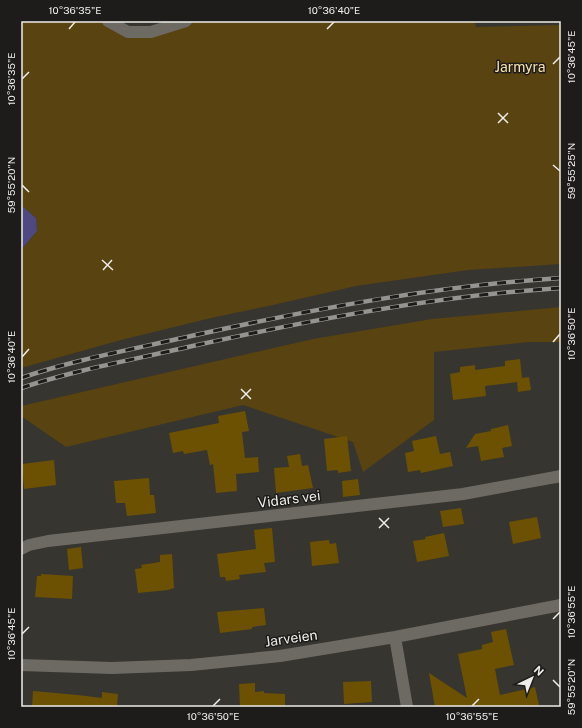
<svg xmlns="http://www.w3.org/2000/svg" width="582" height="728" font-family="'Public Sans',sans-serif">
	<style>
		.green { fill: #584311 }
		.water { fill: #4f4881 }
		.building { fill: #6c5102 }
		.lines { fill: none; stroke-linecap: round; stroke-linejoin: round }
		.minor { stroke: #6d6a64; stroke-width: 12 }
		.rail-casing { stroke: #96948f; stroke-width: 4.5 }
		.rail { stroke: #1d1c1a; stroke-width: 3; stroke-dasharray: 9; stroke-linecap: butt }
		.ticks { fill: none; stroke: #eeede9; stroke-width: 1.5 }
		.labels { text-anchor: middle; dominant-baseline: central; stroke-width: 3; stroke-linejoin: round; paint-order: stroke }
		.park-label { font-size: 14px; fill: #f8e0ab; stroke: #1d1c1a }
		.street-label { font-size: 14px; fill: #eeede9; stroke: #1d1c1a }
		.neatline { fill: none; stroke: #eeede9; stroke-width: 1.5 }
		.ticks-label { font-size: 10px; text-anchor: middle; fill: #eeede9 }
	</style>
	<rect width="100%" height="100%" fill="#37352f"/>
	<!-- green -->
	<path class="green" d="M21,21h87l20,11 58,-11h289l1,6 85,-2v239l-93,6 -112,16 -83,19 -62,13 -90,22 -100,28v-118l16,-19 -1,-13 -15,-13z
		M561,307v35h-33l-94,10v68l-71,52 -10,-30 -110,-37 -177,42 -45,-31v-10l292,-67 119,-20z"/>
	<!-- water -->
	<path class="water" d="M21,205l15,13 1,13 -16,19z"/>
	<!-- building -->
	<path class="building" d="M520,359l2,19 7,-1 2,13 -13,2 -1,-10 -32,4 1,10 -33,4 -3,-26 10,-2v-5l15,-2v5l30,-4v-5z
		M245,411l4,20 -7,1 3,26 13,-1 1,15 -23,2 1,17 -21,2 -3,-29 -3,1 -3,-15 -23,4 -1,-3 -10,2 -4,-20 50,-10 -1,-7z
		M508,425l4,21 -10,2 2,9 -23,4 -3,-15 -12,2 9,-14 16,-3v-2z
		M347,436l4,35 -13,2v-3l-11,1 -3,-32z
		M436,436l4,18 10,-2 3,14 -32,7 -1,-3 -12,2 -3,-19 9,-2 -2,-10z
		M300,454l2,12 6,-1 5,23 -37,5 -2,-25 15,-1 -2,-11z
		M54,460l2,25 -32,4 -2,-25z
		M149,478l1,17h4l2,18 -29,3 -2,-13h-9l-2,-22z
		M358,479l2,16 -17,2 -1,-16z
		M461,508l3,16 -21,3 -3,-16z
		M537,517l4,21 -28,6 -4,-22z
		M272,528l3,34 -11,1 2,9 -27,3 1,4 -14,2 -1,-4h-5l-3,-23 39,-5 -2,-19z
		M444,533l5,23 -32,6 -4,-21 13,-2 -1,-2z
		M329,540l1,4 6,-1 3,20 -27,3 -2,-24z
		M81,547l2,21 -14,2 -2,-21z
		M172,554l2,34 -6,2 -30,3 -3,-24 7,-1 -1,-3 19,-3v-7z
		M41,574l32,2 -1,23 -37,-2 2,-21h4z
		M264,608l2,17 -14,2v2l-32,4 -3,-21z
		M506,629l8,36 -19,4 5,26 35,-8 4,18 -11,2h-93l-6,-34 38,25 -9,-44 24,-5v-4l11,-3 -2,-10z
		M371,681l1,21 -28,2 -1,-22z
		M255,683v9l9,-1v2l21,1v13h-45l-1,-23z
		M33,691l45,4 24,3v-6l16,2 -1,13h-85z"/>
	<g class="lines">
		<!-- minor -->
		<path class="minor" d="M108,21l20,11h23l35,-11
			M21,549l8,-4 19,-4 415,-47 98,-18
			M395,637l12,70
			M21,665l91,3 79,-3 89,-9 115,-19 166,-32"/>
		<!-- rail casing -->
		<g class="rail-casing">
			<path id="rail" d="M21,378c55,-19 114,-29 170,-42 122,-27 245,-50 370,-58
				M21,388c54,-18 111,-28 167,-41 123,-27 247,-51 373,-59"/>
		</g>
		<!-- rail -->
		<use href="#rail" class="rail"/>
	</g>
	<!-- ticks -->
	<path class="ticks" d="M69,29l6,-7M327,29l7,-7M553,64l7,-7M22,79l7,-7M498,113l10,10M498,123l10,-10M553,165l7,6M22,185l7,7M102,260l11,10M103,270l9,-10M553,342l7,-8M22,357l7,-8M241,389l10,10M241,399l10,-10M379,518l10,10M379,528l10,-10M553,619l7,-7M22,634l7,-7M553,680l7,7M213,706l7,-7M472,706l7,-7"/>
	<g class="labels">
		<!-- park labels -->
		<g class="park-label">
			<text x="520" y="67">Jarmyra</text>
		</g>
		<!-- street labels -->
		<g class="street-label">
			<text transform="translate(289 499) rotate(-7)">Vidars vei</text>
			<text transform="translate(291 638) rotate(-8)">Jarveien</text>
		</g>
	</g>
	<!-- border -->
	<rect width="582" height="728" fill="none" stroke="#1d1c1a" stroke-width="44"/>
	<!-- north arrow -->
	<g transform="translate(532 678) rotate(43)" stroke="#1d1c1a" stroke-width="3" paint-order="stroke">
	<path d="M0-3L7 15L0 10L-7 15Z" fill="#eeede9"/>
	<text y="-6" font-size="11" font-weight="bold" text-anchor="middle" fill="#eeede9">N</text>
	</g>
	<rect x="22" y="22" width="538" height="684" class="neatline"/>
	<g class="ticks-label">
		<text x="75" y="14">10°36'35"E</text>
		<text x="334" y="14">10°36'40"E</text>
		<text transform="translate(571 57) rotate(-90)" y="4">10°36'45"E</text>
		<text transform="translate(11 79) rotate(-90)" y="4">10°36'35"E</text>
		<text transform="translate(571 171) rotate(-90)" y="4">59°55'25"N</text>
		<text transform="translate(11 185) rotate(-90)" y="4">59°55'20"N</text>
		<text transform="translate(571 334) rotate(-90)" y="4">10°36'50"E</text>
		<text transform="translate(11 357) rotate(-90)" y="4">10°36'40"E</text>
		<text transform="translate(571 612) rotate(-90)" y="4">10°36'55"E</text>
		<text transform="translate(11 634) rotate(-90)" y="4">10°36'45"E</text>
		<text transform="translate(571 687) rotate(-90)" y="4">59°55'20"N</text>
		<text x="213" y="720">10°36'50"E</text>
		<text x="472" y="720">10°36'55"E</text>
	</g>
</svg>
